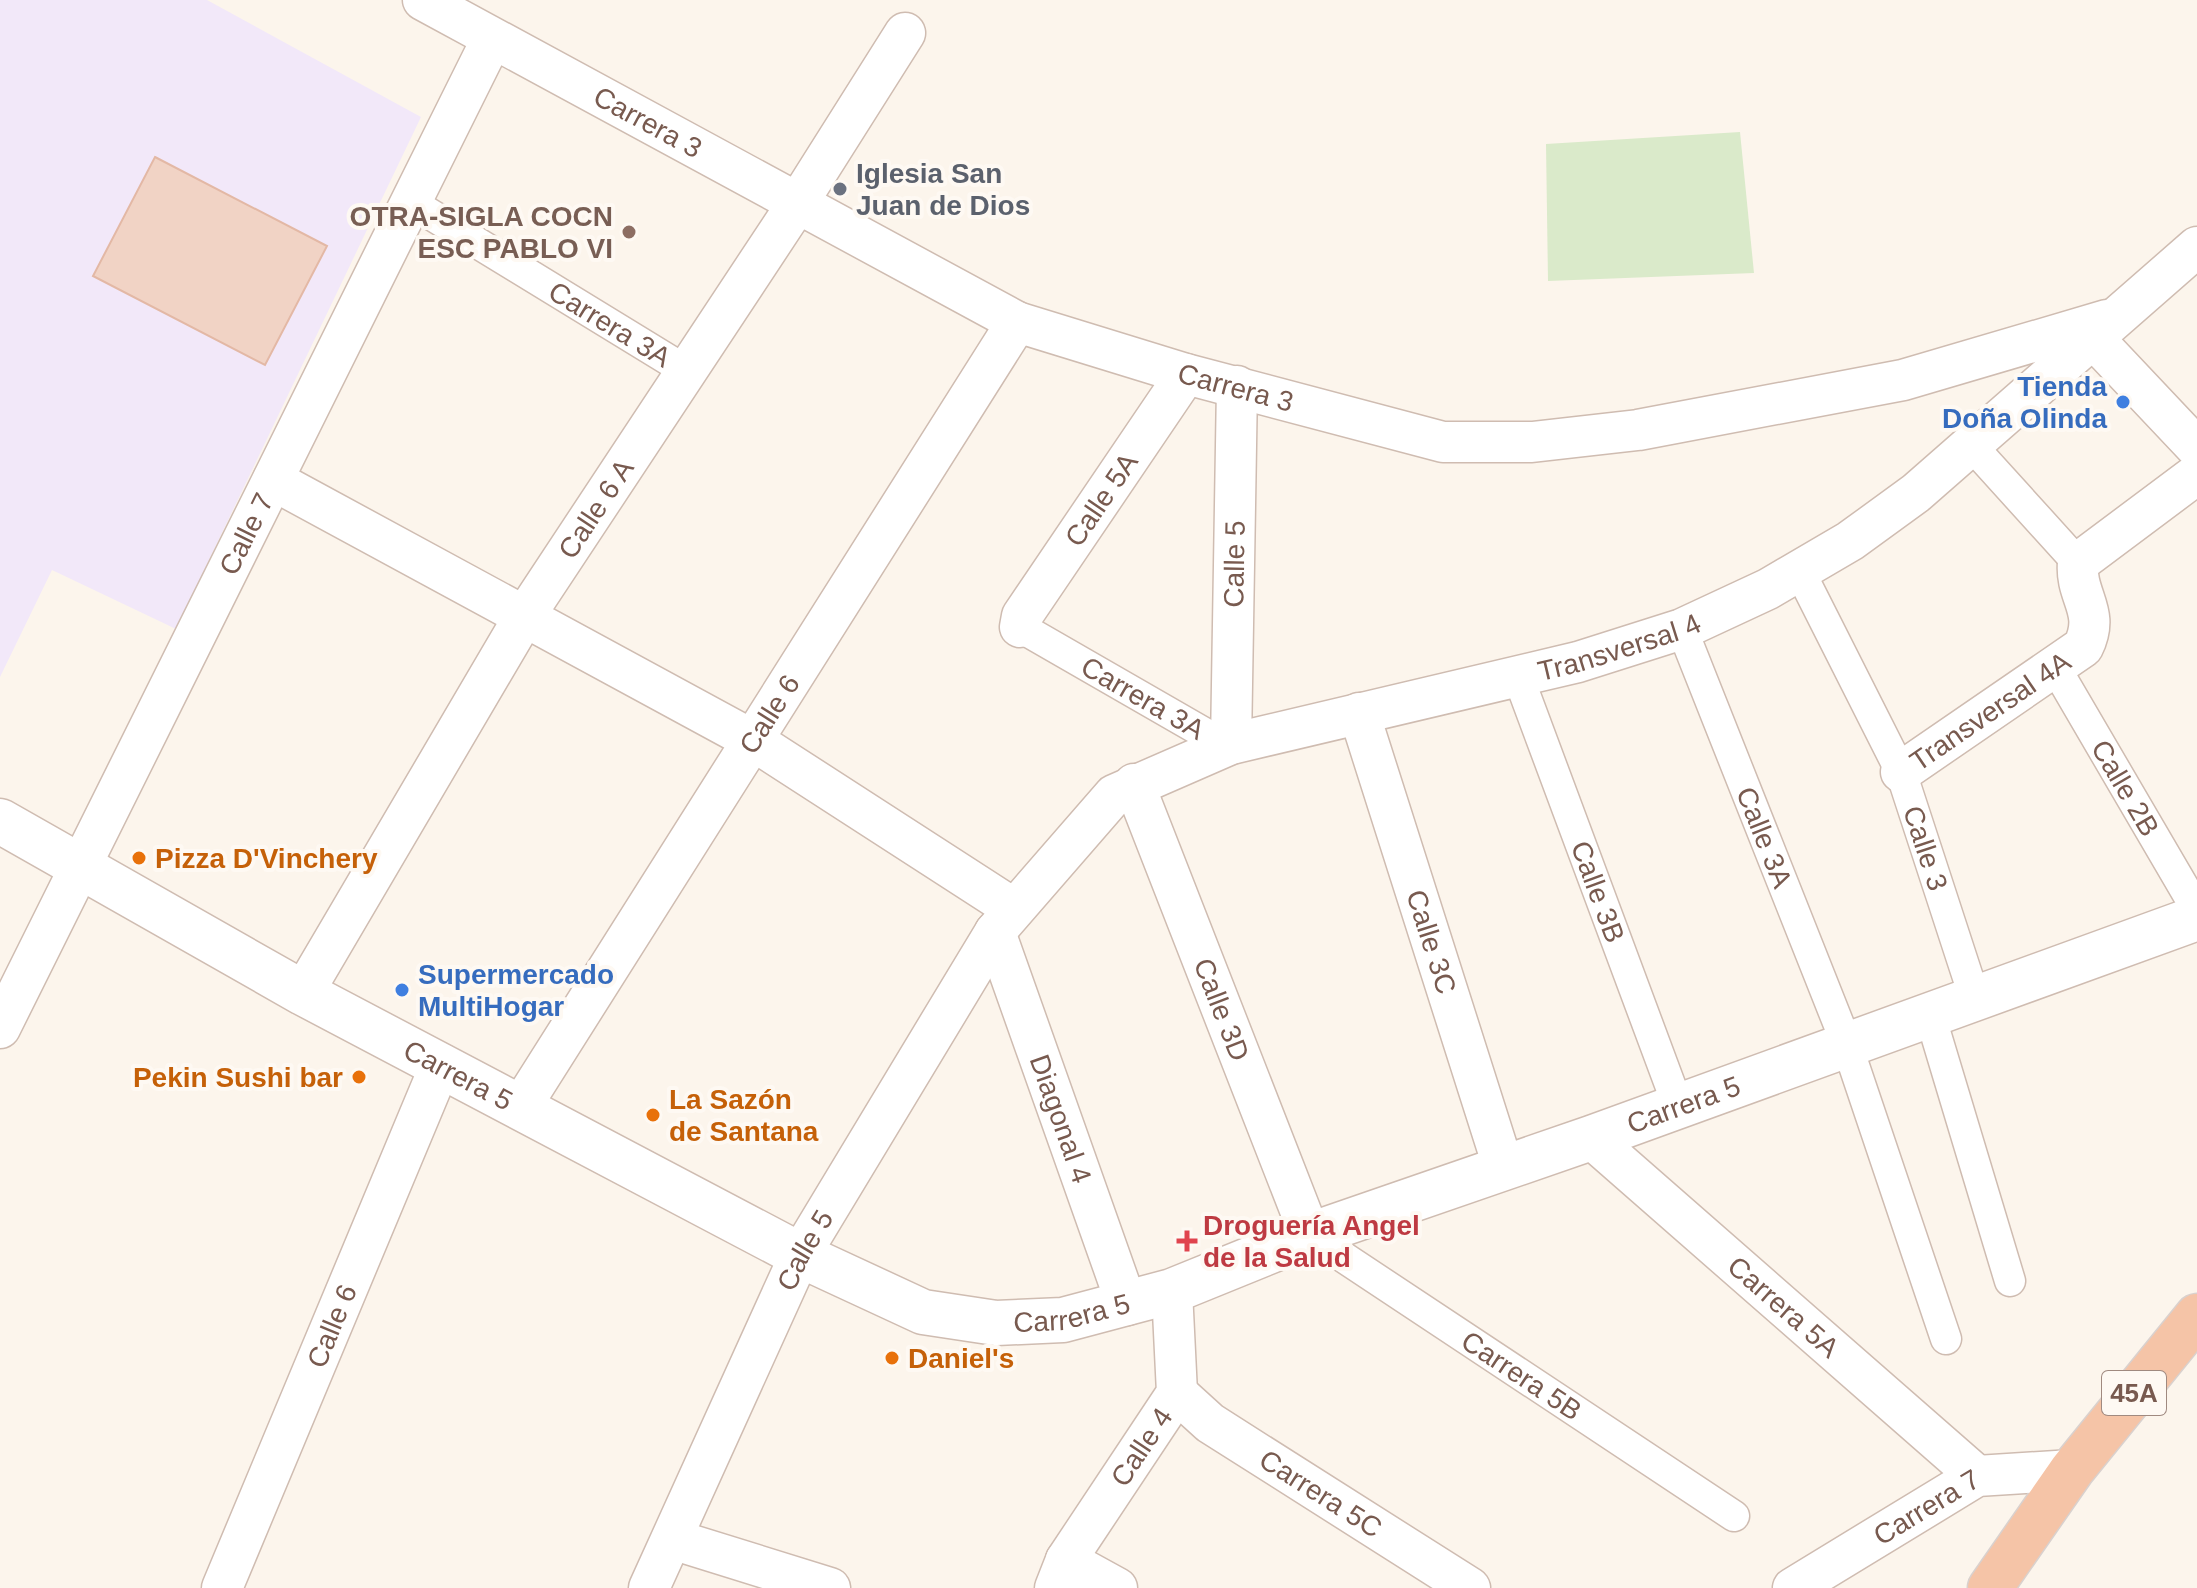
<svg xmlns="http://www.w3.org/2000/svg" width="2197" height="1588" font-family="Helvetica,sans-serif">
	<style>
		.education { fill: #f2e8f9 }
		.green { fill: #daeaca }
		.building { fill: #f1d3c5; stroke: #e3b8a5; stroke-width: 2 }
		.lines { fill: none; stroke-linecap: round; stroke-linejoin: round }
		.pedestrian-casing { stroke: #cfbcb1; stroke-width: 33 }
		.minor-casing { stroke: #cfbcb1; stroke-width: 43 }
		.tertiary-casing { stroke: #cfbcb1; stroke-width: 47 }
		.trunk-casing { stroke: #d9d1ce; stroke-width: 47 }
		.pedestrian { stroke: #fff; stroke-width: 30 }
		.minor { stroke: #fff; stroke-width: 40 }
		.tertiary { stroke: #fff; stroke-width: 44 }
		.trunk { stroke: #f5c4a7; stroke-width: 44 }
		.worship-dot { fill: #6b7280; stroke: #fef9f3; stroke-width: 3 }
		.education-dot { fill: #8d6e63; stroke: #fef9f3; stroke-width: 3 }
		.shop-dot { fill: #3f7fe0; stroke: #fef9f3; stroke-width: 3 }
		.food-dot { fill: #e8710a; stroke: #fef9f3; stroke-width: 3 }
		.health-dot { fill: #e0444e; stroke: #fef9f3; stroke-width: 3 }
		.labels { text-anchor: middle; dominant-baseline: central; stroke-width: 8; stroke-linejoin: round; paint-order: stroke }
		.shield { fill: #fef9f3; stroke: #a08a80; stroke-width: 2 }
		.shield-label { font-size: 26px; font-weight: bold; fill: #785a4f }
		.street-label { font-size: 28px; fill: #785a4f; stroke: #fef9f3 }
		.worship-label { font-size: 28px; font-weight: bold; fill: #5b616d; stroke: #fef9f3; text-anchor: start }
		.education-label { font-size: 28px; font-weight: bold; fill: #785e54; stroke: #fef9f3; text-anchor: end }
		.shop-label { font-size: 28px; font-weight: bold; fill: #366cbe; stroke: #fef9f3; text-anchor: end }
		.food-label { font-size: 28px; font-weight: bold; fill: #c56008; stroke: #fef9f3; text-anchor: start }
		.health-label { font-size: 28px; font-weight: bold; fill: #be3a42; stroke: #fef9f3; text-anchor: start }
	</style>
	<rect width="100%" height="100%" fill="#fcf5ec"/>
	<!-- education -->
	<path class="education" d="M0,0h207l214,117 -245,512 -124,-59 -52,107z"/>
	<!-- green -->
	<path class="green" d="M1740,132l14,141 -206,8 -2,-137z"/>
	<!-- building -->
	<path class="building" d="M155,157l172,89 -62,119 -172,-89z"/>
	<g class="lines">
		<!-- pedestrian casing -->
		<g class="pedestrian-casing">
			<g id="pedestrian">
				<path id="s1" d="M412,203l273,167"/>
				<path d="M1972,446l106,117"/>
				<path id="s2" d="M1800,572l101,200 74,227"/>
				<path id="s3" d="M1020,627l205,118"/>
				<path id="s4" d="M1682,629l165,416 99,294"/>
				<path id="s5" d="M2055,667l142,243"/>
				<path id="s6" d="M1518,676l160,430"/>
				<path d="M1930,1015l80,266"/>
				<path id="s7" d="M1310,1235l424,281"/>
			</g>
		</g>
		<!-- minor casing -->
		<g class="minor-casing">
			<g id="minor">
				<path id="s8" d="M423,0l594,322 169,52 257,68h89l106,-12 265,-50 204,-60"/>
				<path d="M2094,339l103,109"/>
				<path d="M273,480l481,261 260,168"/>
				<path id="s9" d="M1020,627l2,-11 164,-242"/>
				<path id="s10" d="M1359,713l145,456"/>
				<path id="s11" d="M1231,744l6,-358"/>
				<path id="s12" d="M1901,772l182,-125c18,-36 -8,-50 -5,-84l119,-89"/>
				<path id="s13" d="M1134,784l176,451"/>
				<path id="s14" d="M995,932l132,373"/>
				<path id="s15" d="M303,993l221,-376 273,-413 108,-171"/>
				<path id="s16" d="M0,1028l492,-989"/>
				<path id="s17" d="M520,1108l497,-786"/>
				<path id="s18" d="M1591,1138l386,338"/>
				<path id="s19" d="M1177,1393l33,30 260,165"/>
				<path d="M672,1539l158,49"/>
				<path d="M1066,1560l51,28"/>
				<path id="s20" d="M222,1588l219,-524"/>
				<path id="s21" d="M649,1588l151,-333 195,-323 119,-137 117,-51 347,-82 104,-33 86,-40 82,-48 66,-48 281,-246"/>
				<path id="s22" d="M1055,1588l11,-28 111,-167 -5,-102"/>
				<path id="s23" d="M1793,1588l184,-112 95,-6"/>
			</g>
		</g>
		<!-- tertiary casing -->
		<g class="tertiary-casing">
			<g id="tertiary">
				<path id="s24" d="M0,821l303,172 497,262 123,57 73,11 67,-3 109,-29 138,-56 281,-97 606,-220"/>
			</g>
		</g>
		<!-- trunk casing -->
		<g class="trunk-casing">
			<path id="trunk" d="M1990,1588l82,-118 125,-154"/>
		</g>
		<!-- pedestrian -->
		<use href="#pedestrian" class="pedestrian"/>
		<!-- minor -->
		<use href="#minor" class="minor"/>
		<!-- tertiary -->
		<use href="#tertiary" class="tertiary"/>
		<!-- trunk -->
		<use href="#trunk" class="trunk"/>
	</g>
	<!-- markers -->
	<circle class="worship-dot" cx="840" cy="189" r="8"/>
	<circle class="education-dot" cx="629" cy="232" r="8"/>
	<g class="shop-dot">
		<circle cx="2123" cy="402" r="8"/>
		<circle cx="402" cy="990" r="8"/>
	</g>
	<g class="food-dot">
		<circle cx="139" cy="858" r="8"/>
		<circle cx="359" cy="1077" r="8"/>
		<circle cx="653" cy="1115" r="8"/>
		<circle cx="892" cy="1358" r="8"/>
	</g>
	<path class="health-dot" d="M1183 1229h8v8h8v8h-8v8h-8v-8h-8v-8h8z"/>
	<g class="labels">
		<!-- shield labels -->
		<rect class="shield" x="2102" y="1371" width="64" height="44" rx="6"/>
		<g class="shield-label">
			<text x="2134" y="1393">45A</text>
		</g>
		<!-- street labels -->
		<g class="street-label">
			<text stroke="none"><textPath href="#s8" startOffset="256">Carrera 3</textPath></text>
			<text stroke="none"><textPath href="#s1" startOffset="232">Carrera 3A</textPath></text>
			<text stroke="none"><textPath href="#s8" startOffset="904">Carrera 3</textPath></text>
			<text stroke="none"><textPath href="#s9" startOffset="152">Calle 5A</textPath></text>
			<text stroke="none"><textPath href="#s15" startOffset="566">Calle 6 A</textPath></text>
			<text stroke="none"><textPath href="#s16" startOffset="552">Calle 7</textPath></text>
			<text stroke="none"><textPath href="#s11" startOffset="180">Calle 5</textPath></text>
			<text stroke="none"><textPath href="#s21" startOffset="1452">Transversal 4</textPath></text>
			<text stroke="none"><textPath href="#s3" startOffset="142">Carrera 3A</textPath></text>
			<text stroke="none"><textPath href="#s12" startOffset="108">Transversal 4A</textPath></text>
			<text stroke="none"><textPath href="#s17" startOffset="466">Calle 6</textPath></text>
			<text stroke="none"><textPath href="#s5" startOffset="140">Calle 2B</textPath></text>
			<text stroke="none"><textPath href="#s4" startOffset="224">Calle 3A</textPath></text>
			<text stroke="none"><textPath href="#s2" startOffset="304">Calle 3</textPath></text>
			<text stroke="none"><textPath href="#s6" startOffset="230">Calle 3B</textPath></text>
			<text stroke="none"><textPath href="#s10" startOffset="240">Calle 3C</textPath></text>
			<text stroke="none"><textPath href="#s13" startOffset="242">Calle 3D</textPath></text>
			<text stroke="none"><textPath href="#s24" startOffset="524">Carrera 5</textPath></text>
			<text stroke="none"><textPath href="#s24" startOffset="1844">Carrera 5</textPath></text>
			<text stroke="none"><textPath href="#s14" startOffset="198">Diagonal 4</textPath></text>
			<text stroke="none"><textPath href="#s21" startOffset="372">Calle 5</textPath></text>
			<text stroke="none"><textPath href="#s18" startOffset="256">Carrera 5A</textPath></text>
			<text stroke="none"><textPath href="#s24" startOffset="1196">Carrera 5</textPath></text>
			<text stroke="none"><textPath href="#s20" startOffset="284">Calle 6</textPath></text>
			<text stroke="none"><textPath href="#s7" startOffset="254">Carrera 5B</textPath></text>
			<text stroke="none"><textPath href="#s22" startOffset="166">Calle 4</textPath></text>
			<text stroke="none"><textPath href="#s19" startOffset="176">Carrera 5C</textPath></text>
			<text stroke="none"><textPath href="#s23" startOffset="156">Carrera 7</textPath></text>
		</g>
		<!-- worship labels -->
		<g class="worship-label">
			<text x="856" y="173">Iglesia San<tspan x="856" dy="32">Juan de Dios</tspan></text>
		</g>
		<!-- education labels -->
		<g class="education-label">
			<text x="613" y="216">OTRA-SIGLA COCN<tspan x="613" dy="32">ESC PABLO VI</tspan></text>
		</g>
		<!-- shop labels -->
		<g class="shop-label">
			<text x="2107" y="386">Tienda<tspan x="2107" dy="32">Doña Olinda</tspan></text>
			<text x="418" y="974" text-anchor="start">Supermercado<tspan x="418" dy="32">MultiHogar</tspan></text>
		</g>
		<!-- food labels -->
		<g class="food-label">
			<text x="155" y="858">Pizza D'Vinchery</text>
			<text x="343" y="1077" text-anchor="end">Pekin Sushi bar</text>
			<text x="669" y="1099">La Sazón<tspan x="669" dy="32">de Santana</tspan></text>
			<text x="908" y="1358">Daniel's</text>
		</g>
		<!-- health labels -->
		<g class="health-label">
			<text x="1203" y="1225">Droguería Angel<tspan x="1203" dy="32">de la Salud</tspan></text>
		</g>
	</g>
</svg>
